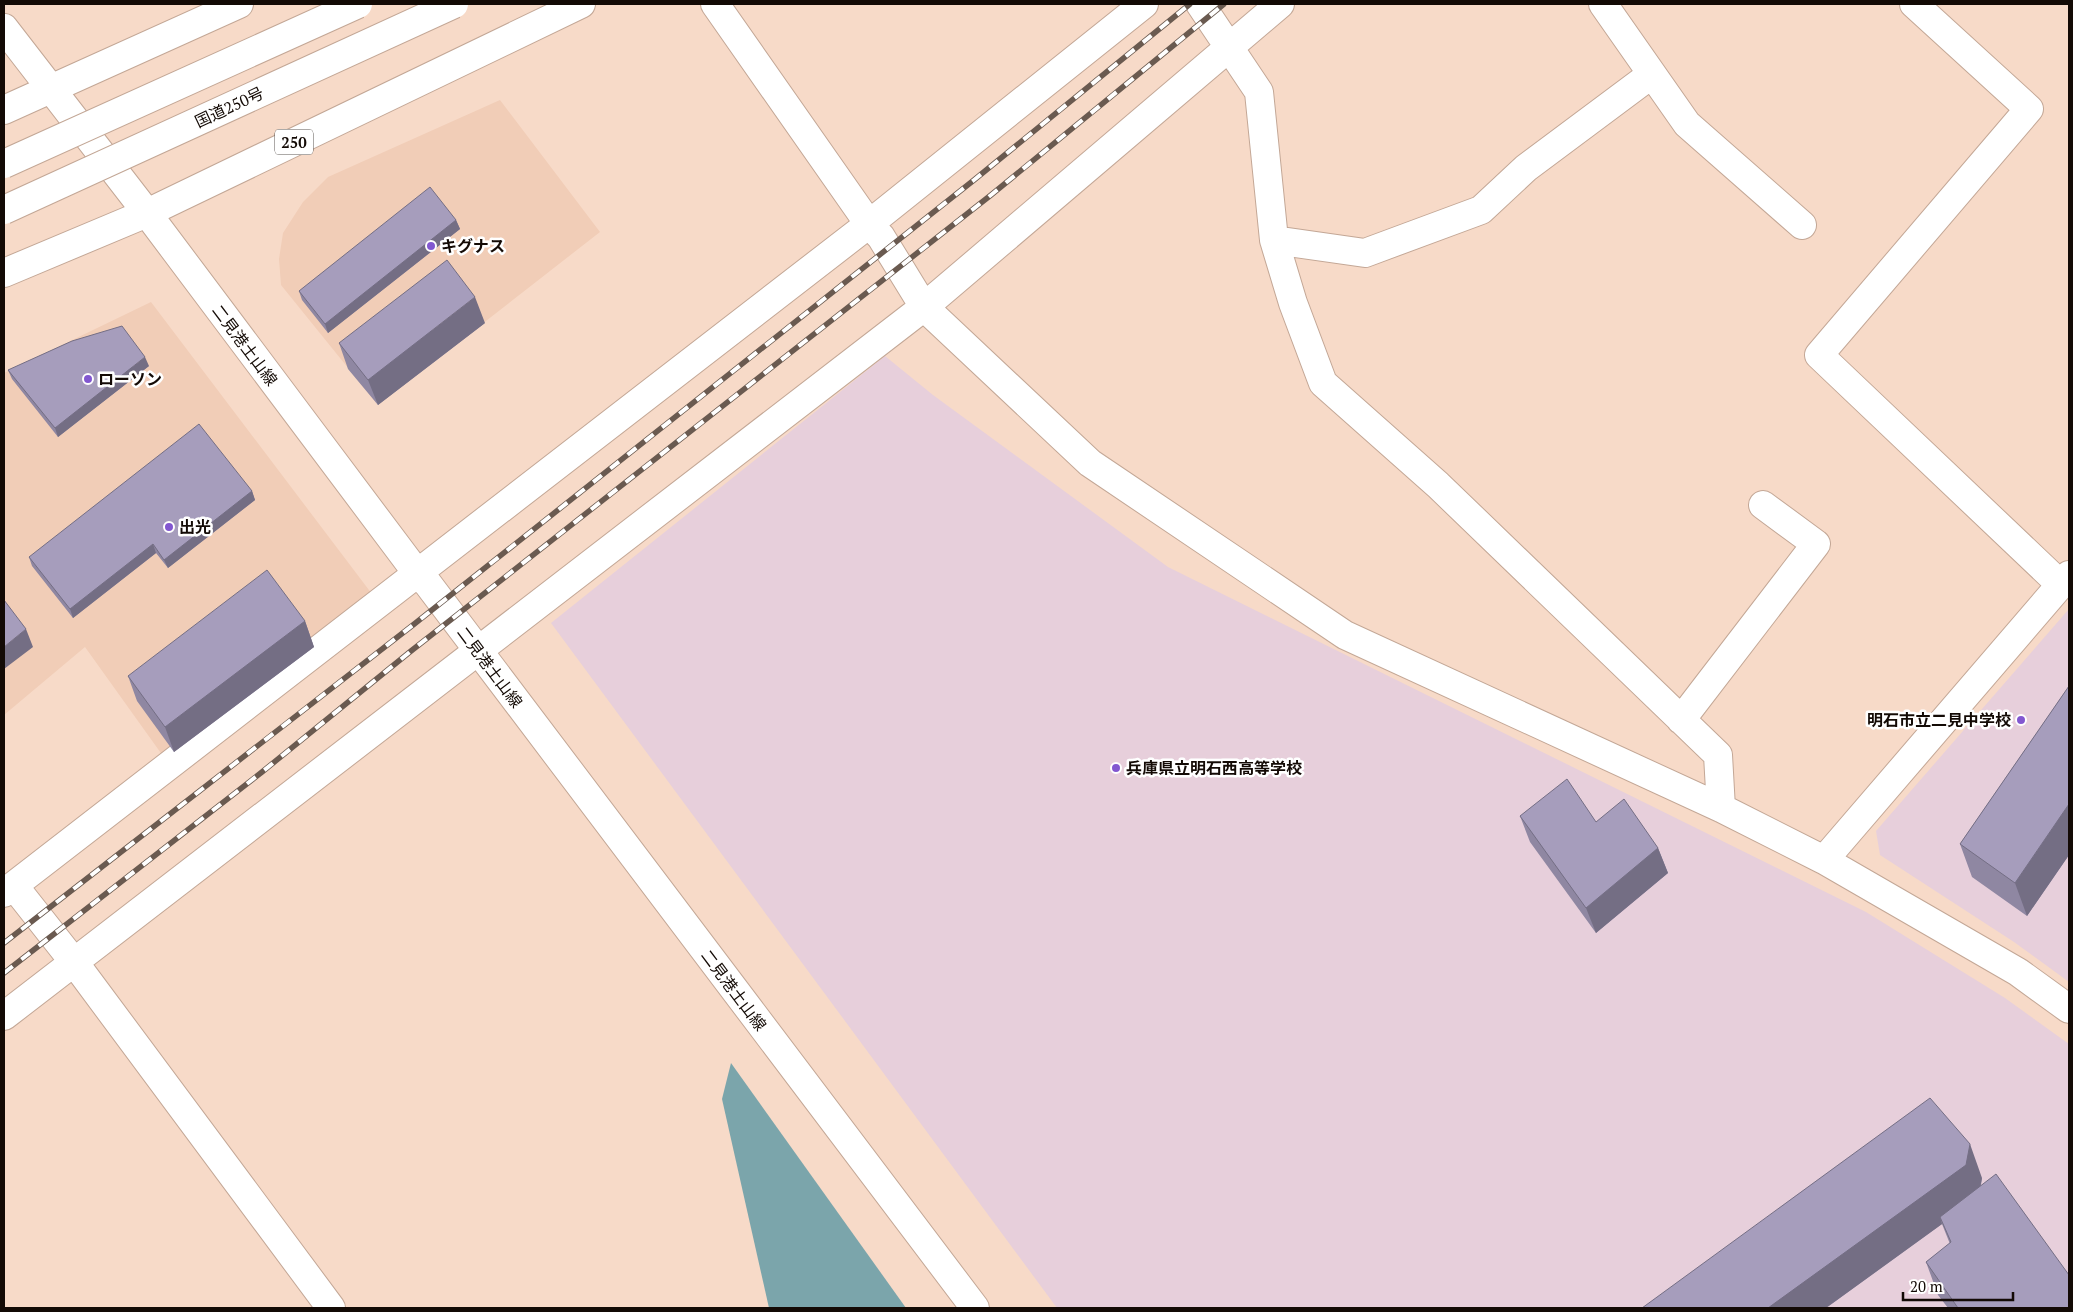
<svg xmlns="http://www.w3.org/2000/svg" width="2073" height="1312" font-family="'PT Serif','Noto Sans JP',serif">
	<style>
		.built { fill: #f1cdb7 }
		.education { fill: #e7cfdb }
		.water { fill: #7ba5ab }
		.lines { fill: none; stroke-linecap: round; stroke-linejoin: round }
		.minor-casing { stroke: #c3a796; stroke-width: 30 }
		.secondary-casing { stroke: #c3a796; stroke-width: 30 }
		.trunk-casing { stroke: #c3a796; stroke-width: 30 }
		.minor { stroke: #fff; stroke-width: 28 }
		.secondary { stroke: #fff; stroke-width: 28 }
		.trunk { stroke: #fff; stroke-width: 28 }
		.rail-casing { stroke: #6a5a50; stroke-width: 5.5 }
		.rail { stroke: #fff; stroke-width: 4; stroke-dasharray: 11; stroke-linecap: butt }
		.trunk-bridge-casing { stroke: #c3a796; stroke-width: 30; stroke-linecap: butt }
		.trunk-bridge { stroke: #fff; stroke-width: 28 }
		.wall { fill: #8f87a2 }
		.shaded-wall { fill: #746e84 }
		.building { fill: #a69dbc; stroke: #746e84 }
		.poi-dot { fill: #8257d0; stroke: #fff; stroke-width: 2 }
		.labels { text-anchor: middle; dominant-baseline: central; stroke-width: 5; stroke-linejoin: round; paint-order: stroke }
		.shield { fill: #fff; stroke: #5a5450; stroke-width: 1 }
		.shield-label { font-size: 15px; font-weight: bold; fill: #130a05 }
		.street-label { font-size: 16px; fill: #130a05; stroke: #fff }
		.poi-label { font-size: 16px; font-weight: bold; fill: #130a05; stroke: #fff; text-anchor: start }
	</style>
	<rect width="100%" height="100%" fill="#f7dac8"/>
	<!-- built -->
	<path class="built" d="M500,100l100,132 -222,173 -97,-120 -2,-26 4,-26 20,-31 25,-25z
		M151,302l221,292 -209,162 -78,-109 -81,68v-342z"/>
	<!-- education -->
	<path class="education" d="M885,356l48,39 235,172 698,345 139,86 64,46v264h-1012l-506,-685z
		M2069,609v373l-55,-40 -134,-87 -4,-24z"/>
	<!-- water -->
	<path class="water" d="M731,1063l175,245h-137l-47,-209z"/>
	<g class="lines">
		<!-- minor casing -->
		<g class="minor-casing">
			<path id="minor" d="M715,4l154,220 12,13 43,70 166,156 255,172 376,173 103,52 194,112 51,37
				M1200,4l59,88 15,148 19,63 30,80 115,102 280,270 3,53
				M1603,4l84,120 115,101
				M1914,4l115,105 -210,246 241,229
				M1274,240l91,13 116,-43 45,-42 126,-94
				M1681,720l135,-176 -53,-39
				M1824,860l245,-285
				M14,886l60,76 257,346
				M4,893l865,-669 275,-220
				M4,1016l920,-709 356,-303"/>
		</g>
		<!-- secondary casing -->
		<g class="secondary-casing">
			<path id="secondary" d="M4,28l143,185 270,360 11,11 547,724"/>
		</g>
		<!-- trunk casing -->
		<g class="trunk-casing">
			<path id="trunk" d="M4,110l235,-106
				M4,273l143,-60 434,-209"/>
		</g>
		<!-- minor -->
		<use href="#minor" class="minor"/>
		<!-- secondary -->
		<use href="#secondary" class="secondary"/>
		<!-- trunk -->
		<use href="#trunk" class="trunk"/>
		<!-- rail casing -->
		<g class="rail-casing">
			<path id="rail" d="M4,943l409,-318 561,-445 216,-176
				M4,973l258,-201 149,-121 580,-456 233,-191"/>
		</g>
		<!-- rail -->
		<use href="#rail" class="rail"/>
		<!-- trunk-bridge casing -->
		<g class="trunk-bridge-casing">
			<path id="trunk-bridge" d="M4,164l354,-160
				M4,210l450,-206"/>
		</g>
		<!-- trunk-bridge -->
		<use href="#trunk-bridge" class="trunk-bridge"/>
	</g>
	<!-- wall -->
	<path class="wall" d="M456,220l4,9 -132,104 -26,-33 -3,-9z
		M485,323l-107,82 -30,-36 -9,-26z
		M149,366l-91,71 -46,-58 -4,-9z
		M252,491l3,9 -87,68 -12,-15 -83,65 -41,-52 -3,-9z
		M305,621l9,26 -140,105 -37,-51 -9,-25z
		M2069,686v169l-42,61 -55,-39 -12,-33z
		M1520,816l76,6 62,26 10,25 -72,60 -66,-91z
		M1982,1178l-1,7 88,123h-121l-10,-13 -12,-33 24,-18 -8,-20 -116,84z"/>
	<!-- shaded-wall -->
	<path class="shaded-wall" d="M456,220l4,9 -132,104 -3,-9z
		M475,297l10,26 -107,82 -10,-25z
		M145,357l4,9 -91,71 -3,-9z
		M252,491l3,9 -87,68 -4,-8z
		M153,544l3,9 -83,65 -3,-9z
		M305,621l9,26 -140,105 -9,-25z
		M26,629l7,18 -29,22v-22z
		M2069,804v51l-42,61 -12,-33z
		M1658,848l10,25 -72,60 -10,-25z
		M1970,1144l12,34 -4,20 -38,19 2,7 -116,84h-58z"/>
	<!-- building -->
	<path class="building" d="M430,187l26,33 -131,104 -26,-33z
		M447,260l28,37 -107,83 -29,-37z
		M122,326l23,31 -90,71 -47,-58 64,-29z
		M199,424l53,67 -88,69 -11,-16 -83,65 -41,-52z
		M267,570l38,51 -140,106 -37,-51z
		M4,600l22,29 -22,18z
		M2069,686v118l-54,79 -55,-39z
		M1567,779l29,43 28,-23 34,49 -72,60 -66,-92z
		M1930,1098l40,46 -4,21 -198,143h-126z
		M1996,1174l73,101v33h-111l-32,-46 25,-20 -11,-25z"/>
	<!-- markers -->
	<g class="poi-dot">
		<circle cx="431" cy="246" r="5"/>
		<circle cx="88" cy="379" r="5"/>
		<circle cx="169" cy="527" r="5"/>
		<circle cx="2021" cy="720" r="5"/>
		<circle cx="1116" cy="768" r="5"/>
	</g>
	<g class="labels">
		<!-- shield labels -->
		<rect class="shield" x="275" y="129.5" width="38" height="25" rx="4"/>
		<g class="shield-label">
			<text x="294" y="142">250</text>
		</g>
		<!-- street labels -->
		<g class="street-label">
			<text transform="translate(229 107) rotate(-25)">国道250号</text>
			<text transform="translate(245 345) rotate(53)">二見港土山線</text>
			<text transform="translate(490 667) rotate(53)">二見港土山線</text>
			<text transform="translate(734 990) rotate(53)">二見港土山線</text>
		</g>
		<!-- poi labels -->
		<g class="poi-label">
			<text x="441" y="246">キグナス</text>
			<text x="98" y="379">ローソン</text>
			<text x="179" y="527">出光</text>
			<text x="2011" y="720" text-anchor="end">明石市立二見中学校</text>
			<text x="1126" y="768">兵庫県立明石西高等学校</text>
		</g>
	</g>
	<!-- border -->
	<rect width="2073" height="1312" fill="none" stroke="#130a05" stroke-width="10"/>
	<!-- scale -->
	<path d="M1903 1292v8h110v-8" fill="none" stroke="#130a05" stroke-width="2.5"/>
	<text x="1910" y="1292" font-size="15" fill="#130a05" stroke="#ffffff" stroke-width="4" paint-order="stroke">20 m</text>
</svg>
